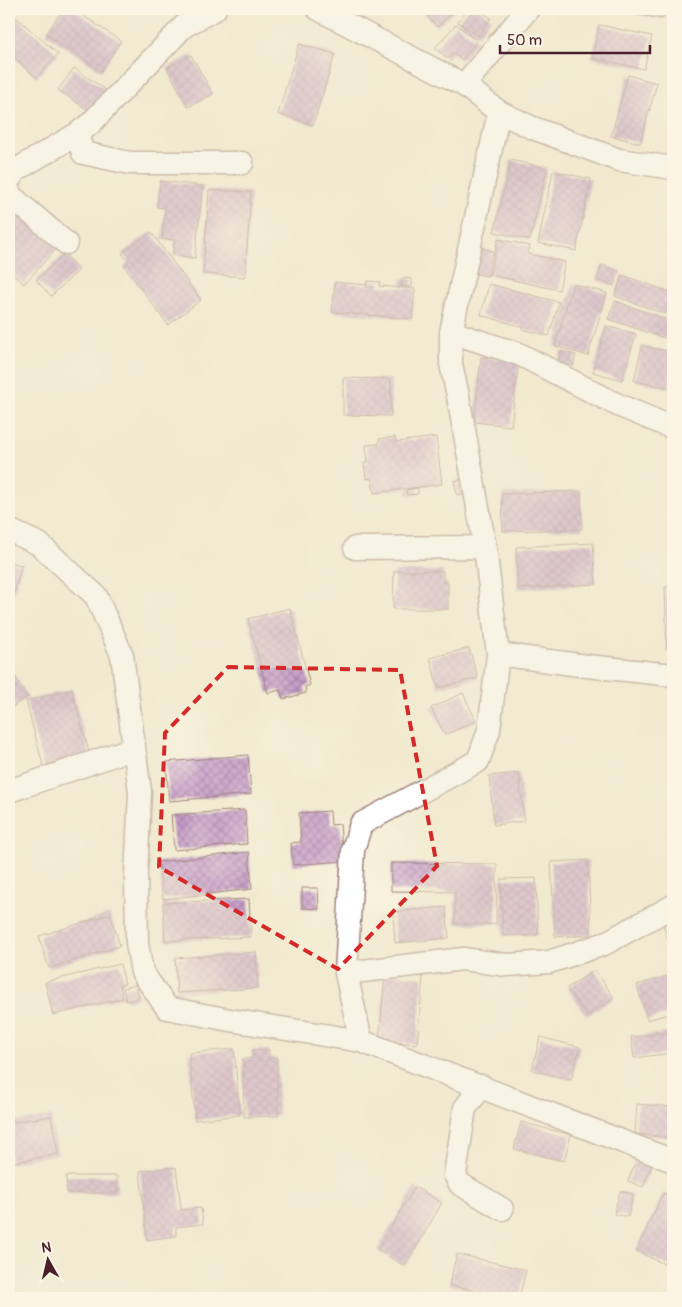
<svg xmlns="http://www.w3.org/2000/svg" width="682" height="1307" font-family="Pangolin,sans-serif">
	<style>
		.building { fill: url(#building-cross-hatch) }
		.lines { fill: none; stroke-linecap: round; stroke-linejoin: round }
		.minor-casing { stroke: #9e847d; stroke-width: 25 }
		.minor { stroke: #fff; stroke-width: 22 }
		.marked { fill: none; stroke: #d62828; stroke-width: 4; stroke-dasharray: 10 6; stroke-linejoin: round }
	</style>
	<defs>
		<pattern id="building-cross-hatch" width="8" height="8" patternUnits="userSpaceOnUse" patternTransform="scale(1.25)"><rect width="8" height="8" fill="#c69cc9"/><path d="M0 0l8 8M0 8l8-8" fill="none" stroke="#a37fa3"/></pattern>
	</defs>
	<rect width="100%" height="100%" fill="#fcf5e5"/>
	<filter id="ink" filterUnits="userSpaceOnUse"><feTurbulence type="fractalNoise" baseFrequency=".02" numOctaves="2"/><feDisplacementMap in="SourceGraphic" scale="10" xChannelSelector="R" yChannelSelector="G"/><feConvolveMatrix kernelMatrix="1 2 1 2 8 2 1 2 1" color-interpolation-filters="sRGB"/></filter>
	<filter id="wash" filterUnits="userSpaceOnUse"><feTurbulence type="fractalNoise" baseFrequency=".0096" numOctaves="4" result="noise"/><feDisplacementMap in="SourceGraphic" scale="20" xChannelSelector="R" yChannelSelector="G"/><feGaussianBlur stdDeviation="1.12" result="paint"/><feColorMatrix in="noise" values="0 0 0 0 0 0 0 0 0 0 0 0 0 0 0 0 0 1.4 0 .05"/><feComposite in="paint" operator="in"/></filter>
	<g filter="url(#wash)">
		<rect width="100%" height="100%" fill="#f1eacf"/>
		<g id="blocks">
			<!-- building -->
			<path class="building" d="M63,9h10l48,32 -20,30 -55,-37z
				M421,9h36l-20,18z
				M468,9h10l13,9 -13,18 -20,-14z
				M602,9h63l-2,10z
				M9,11l49,43 -21,24 -28,-25z
				M456,24l21,17 -15,19 -9,-7 -5,6 -13,-11z
				M599,25l53,11 -8,33 -52,-11z
				M299,44l36,10 -22,71 -35,-11z
				M191,55l22,39 -25,13 -21,-39z
				M74,68l32,22 -15,22 -33,-22z
				M628,75l29,8 -17,60 -29,-7z
				M511,160l36,8 -17,72 -36,-8z
				M553,171l38,8 -15,72 -38,-8z
				M160,181l43,5 -8,72 -22,-3 2,-15 -13,-1 3,-31 -8,-1z
				M209,190l42,2 -6,85 -42,-3z
				M14,209l43,39 -33,36 -15,-14v-56z
				M151,232l50,68 -33,25 -44,-59 5,-4 -7,-9z
				M498,239l32,7 -2,8 37,8 -6,28 -69,-15z
				M476,247l17,4 -5,25 -17,-3z
				M65,254l14,16 -28,26 -15,-16z
				M602,265l17,6 -5,15 -17,-6z
				M622,275l51,18 -8,21 -50,-18z
				M402,278l10,1v8l-11,-1z
				M367,281l13,1 -1,4 36,3 -3,30 -80,-7 3,-30 32,3z
				M489,284l70,18 -10,34 -27,-7 1,-2 -42,-12z
				M573,284l34,9 -19,63 -33,-10z
				M615,301l58,21v19l-65,-22z
				M606,326l30,8 -14,46 -29,-8z
				M642,346l31,6v18l-4,18 -35,-7z
				M561,351l15,4 -3,11 -15,-5z
				M481,357l38,4 -8,65 -37,-4z
				M343,378l48,1v37l-48,-1z
				M395,437l1,5 40,-5 6,47 -68,9 -3,-15 -5,1 -2,-16h4l-2,-18 13,-1v-5z
				M469,478l3,14 -15,3 -3,-14z
				M418,488v6l-11,1 -1,-5z
				M581,491l1,38 -79,2 -1,-37z
				M593,543l3,41 -78,5 -2,-42z
				M9,562l13,3 -11,39h-2z
				M394,571h49v12h5v26h-55z
				M673,586v63l-6,1 -2,-63z
				M290,608l20,77 -5,2 1,6 -23,6 -3,-9 -12,3 -20,-74z
				M469,648l9,30 -40,10 -8,-30z
				M9,667l19,30 -19,12z
				M72,689l18,67 -46,13 -18,-68z
				M463,693l13,28 -31,14 -14,-27z
				M248,755l3,39 -82,7 -3,-39z
				M519,773l5,48 -30,4 -5,-49z
				M245,810l2,34 -73,6 -3,-35z
				M330,811l1,14 9,-1 3,37 -50,4 -2,-22 10,-1 -2,-29z
				M249,852l3,37 -89,10 -5,-37z
				M588,860l3,75 -36,2 -4,-75z
				M391,863l106,1 -1,60h-41v-32l-64,-1z
				M536,878l2,57 -35,1 -2,-57z
				M302,888h16l1,21 -17,-1z
				M249,899l2,38 -86,4 -2,-38z
				M446,907l3,31 -54,5 -2,-31z
				M110,914l10,32 -71,22 -10,-32z
				M673,921v34l-10,-31z
				M256,952l2,36 -81,5 -2,-35z
				M120,964l5,20 -5,1 3,13 -70,17 -8,-33z
				M595,970l19,28 -27,18 -20,-28z
				M385,974l38,3 -6,67 -38,-3z
				M671,975l2,10v28l-26,7 -10,-35z
				M136,985l3,13 -13,3 -3,-13z
				M673,1032v21l-39,5 -3,-21z
				M540,1037l40,10 -9,33 -39,-10z
				M234,1049l6,66 -45,5 -6,-67z
				M252,1050h17v8h8l1,58 -34,1 -1,-58 9,-1z
				M637,1104l36,3v31l-38,-4z
				M51,1116l7,38 -47,9 -2,-14v-26z
				M521,1122l50,13 -7,26 -50,-12z
				M638,1155l15,7 -10,25 -15,-6z
				M176,1167l5,43 20,-2 2,16 -27,3v9l-29,4 -7,-69z
				M66,1176h51v17h-50z
				M415,1187l27,16 -37,63 -28,-16z
				M620,1191l13,3 -5,23 -14,-3z
				M663,1193l10,5v70l-37,-17z
				M457,1254l69,16 -7,28h-14l-56,-13z"/>
		</g>
	</g>
	<g filter="url(#ink)">
		<use href="#blocks" fill-opacity="0" stroke="#9e847d" stroke-width="1"/>
		<g class="lines">
			<!-- minor casing -->
			<g class="minor-casing">
				<path id="minor" d="M215,9l-31,17 -94,98 -13,10 6,19 47,10h112
					M318,9l146,76 35,27 34,16 86,32 54,8
					M464,85l64,-76
					M9,180l7,-10 61,-36
					M9,191l2,5 55,47
					M451,332l68,22 99,51 55,23
					M9,530l30,14 57,52 26,59 18,137 -4,84 1,67 5,29 25,36 63,12 131,21 312,120
					M355,548l130,-1
					M498,654l89,12 86,9
					M9,791l125,-43
					M346,973l117,-14 44,6 42,-3 55,-18 69,-38
					M361,1041l-15,-68 7,-123 8,-26 117,-63 11,-31 9,-76 -13,-107 -27,-151 -7,-32v-32l48,-220
					M482,1086l-17,22 -10,67 5,9 42,25"/>
			</g>
			<!-- minor -->
			<use href="#minor" class="minor"/>
		</g>
	</g>
	<!-- marked area -->
	<path d="M0 0H682V1307H0ZM228,667l172,3 37,196 -99,103 -179,-102 6,-134z" fill="#f1eacf" fill-opacity=".55" fill-rule="evenodd"/>
	<path class="marked" d="M228,667l172,3 37,196 -99,103 -179,-102 6,-134z"/>
	<!-- margin -->
	<rect width="682" height="1307" fill="none" stroke="#fcf5e5" stroke-width="30"/>
	<!-- north arrow -->
	<g transform="translate(48 1260) rotate(352)" stroke="#fcf5e5" stroke-width="4" paint-order="stroke">
	<path d="M0-4L9 19L0 12L-9 19Z" fill="#4a1f2b"/>
	<text y="-8" font-size="14" font-weight="bold" text-anchor="middle" fill="#4a1f2b">N</text>
	</g>
	<!-- scale -->
	<path d="M500 45v8h150v-8" fill="none" stroke="#4a1f2b" stroke-width="2.5"/>
	<text x="507" y="45" font-size="15" fill="#4a1f2b" stroke="#fcf5e5" stroke-width="4" paint-order="stroke">50 m</text>
</svg>
